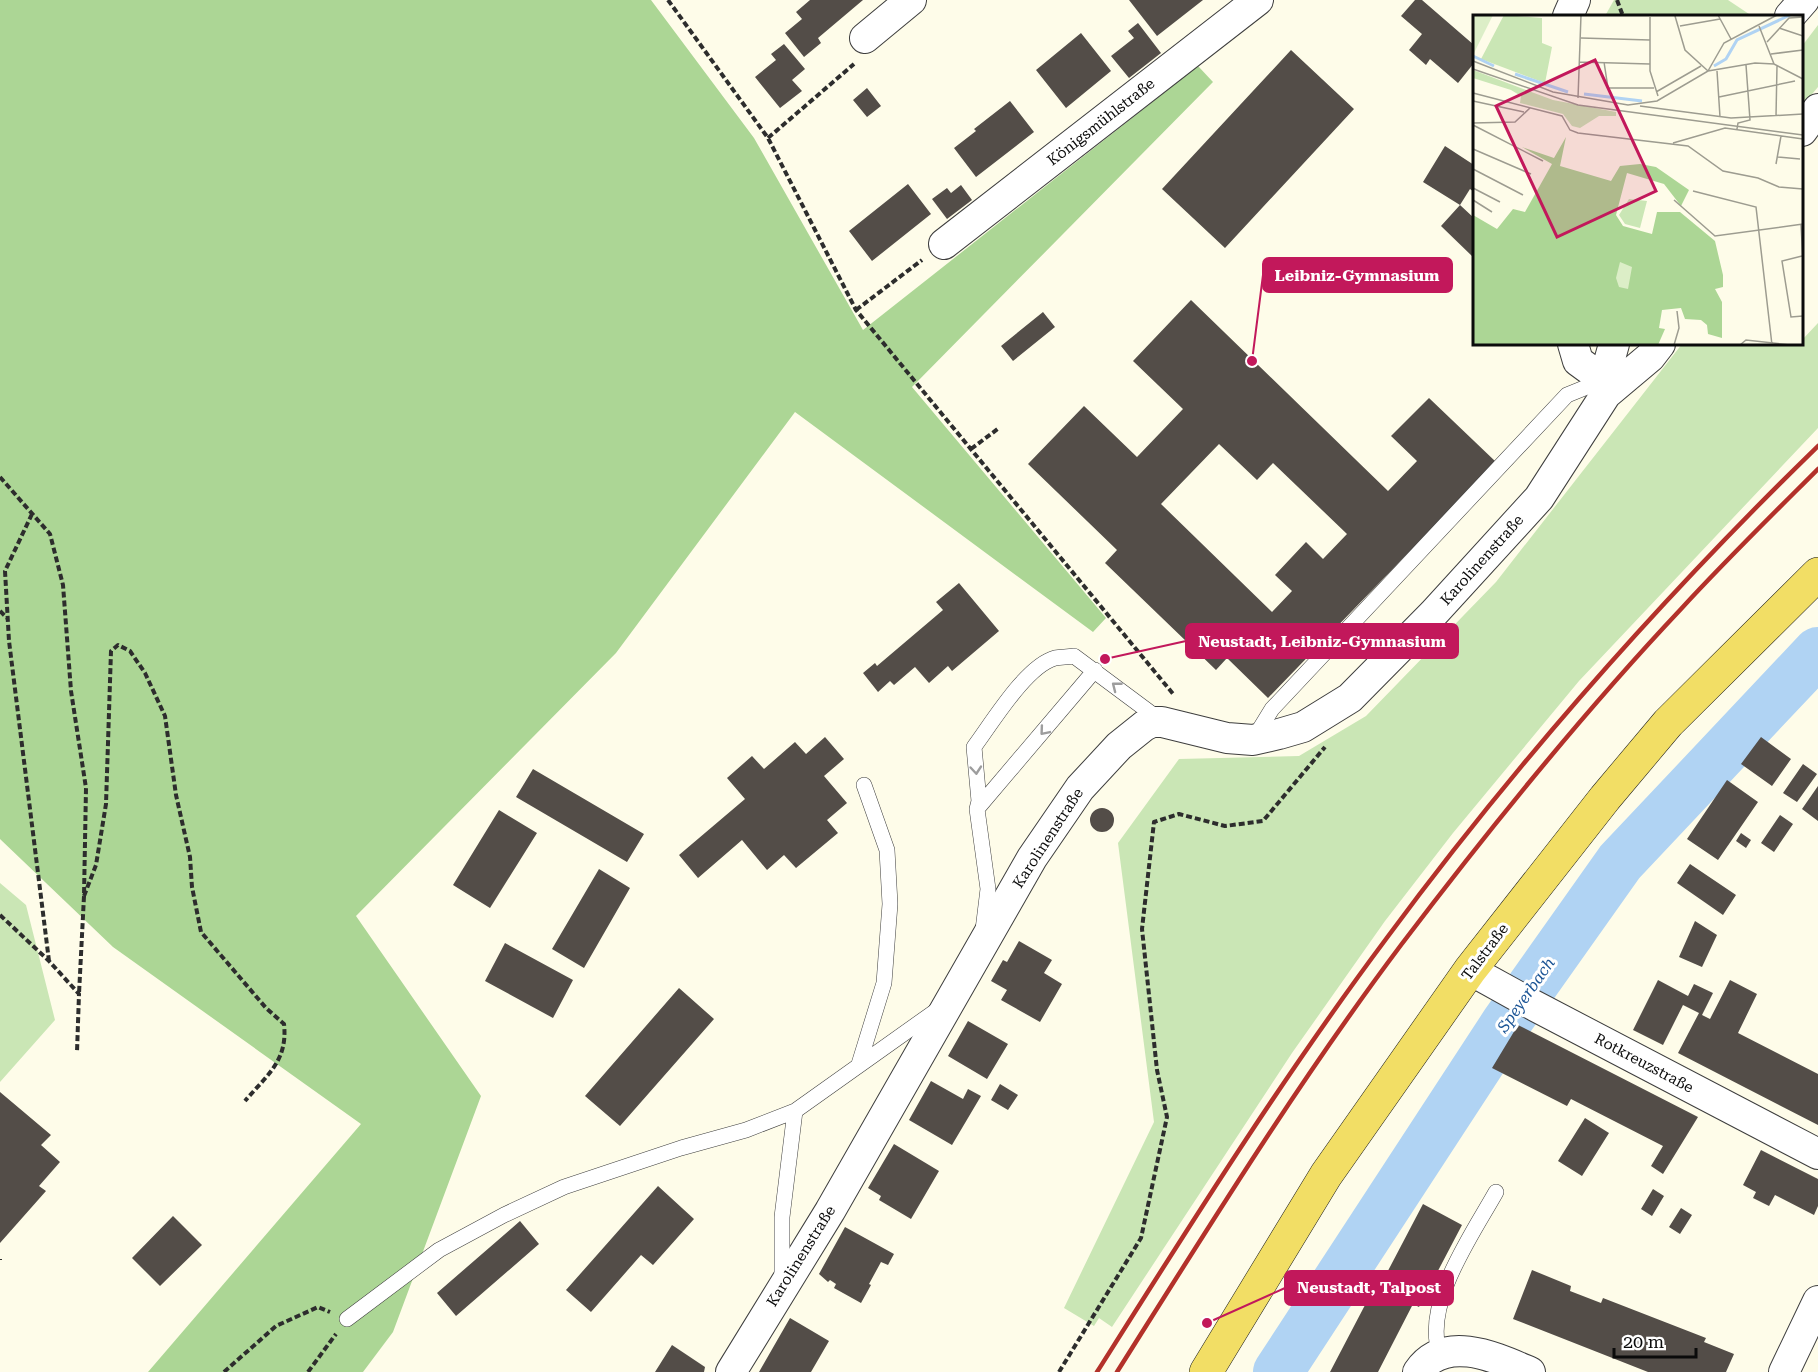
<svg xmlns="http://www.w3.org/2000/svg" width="1818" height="1372" font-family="'Roboto Serif',serif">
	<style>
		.green { fill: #cae6b5 }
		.forest { fill: #acd695 }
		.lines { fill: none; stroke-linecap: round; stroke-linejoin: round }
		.river { stroke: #b0d3f3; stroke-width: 50 }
		.building { fill: #534d48; fill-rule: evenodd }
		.service-casing { stroke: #3e3e3e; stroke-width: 16 }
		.minor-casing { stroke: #3e3e3e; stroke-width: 32 }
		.primary-casing { stroke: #1c1c1c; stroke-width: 34 }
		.path { stroke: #2d2d2d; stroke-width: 4; stroke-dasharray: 6 3; stroke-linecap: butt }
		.service { stroke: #fff; stroke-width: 15 }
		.minor { stroke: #fff; stroke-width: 30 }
		.primary { stroke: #f2de65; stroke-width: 33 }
		.rail { stroke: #b3312a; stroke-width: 4.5 }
		.oneway { stroke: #9d9d9d }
		.labels { text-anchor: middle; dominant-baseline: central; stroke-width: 6; stroke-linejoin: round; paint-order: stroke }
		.street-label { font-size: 15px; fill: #0b0b0b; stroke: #fff }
		.water-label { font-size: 16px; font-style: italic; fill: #1b5495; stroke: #fff }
		.inset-river { fill: none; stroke: #b0d3f3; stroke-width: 3 }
		.inset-road { fill: none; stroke: #9d9c90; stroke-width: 1.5 }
		.view { fill: #c2185b; fill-opacity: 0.15; stroke: #c2185b; stroke-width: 3 }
		.inset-edge { fill: none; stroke: #0b0b0b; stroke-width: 3 }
		.leader { fill: none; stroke: #c2185b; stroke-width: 2 }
		.callout-dot { fill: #c2185b; stroke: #fff; stroke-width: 2 }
		.callout { fill: #c2185b; stroke: #c2185b; stroke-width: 2 }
		.callout-label { font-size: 16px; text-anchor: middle; font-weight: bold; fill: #fff }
	</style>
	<rect width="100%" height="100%" fill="#fefce9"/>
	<!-- green -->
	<path class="green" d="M1614,0h114l24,16h-147z
		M1818,25v62l-16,19v-60z
		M1818,323v105l-239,253 -126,152 -68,88 -93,132 -180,274 -13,-9 -5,8 -30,-18 90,-186 -36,-279 61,-84 120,-3 67,-40 130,-134 186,-238h120v-4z
		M0,883l26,22 29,115 -55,62z"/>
	<!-- forest -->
	<path class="forest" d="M0,0h651l103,138 109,192 335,-264 15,16 -301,305 194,231 -13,14 -298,-220 -179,241 -260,263 125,180 -88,236 -30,40h-215l213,-248 -248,-177 -113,-108z"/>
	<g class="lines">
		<!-- river -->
		<path class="river" d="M1278,1372l228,-349 114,-161 198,-210"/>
	</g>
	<!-- building -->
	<path class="building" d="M810,0h53l-45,38 3,5 -17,14 -19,-24 17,-14 -6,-7z
		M1129,0h74l-46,36z
		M1415,0h7l52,45v18l-16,20 -28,-24 -4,6 -17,-15 13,-16 -21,-18z
		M1138,23l23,30 -32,25 -18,-22 23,-18 -6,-7z
		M1081,33l30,38 -45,37 -30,-38z
		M784,44l21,25 -13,11 10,11 -22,17 -25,-31 21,-17 -5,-6z
		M1291,50l63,59 -129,139 -63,-59z
		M867,88l14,18 -14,11 -14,-17z
		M1010,101l24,31 -58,45 -22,-29 22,-17 -2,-2z
		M1445,146l29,19v27l-4,-3 -10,16 -37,-23z
		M908,184l23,30 -59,47 -23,-30z
		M961,185l11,15 -25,19 -15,-20 15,-11 4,5z
		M1460,205l14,13v40l-33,-32z
		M1191,300l197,191 29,-30 -26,-25 38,-38 67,64 -228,236 -41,-40 -11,12 -111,-107 12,-13 -89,-86 56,-58 53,51 46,-48 -50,-48zM1219,444l38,36 16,-17 74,71 -24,25 -17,-17 -31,33 17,16 -20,21 -111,-108z
		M1043,312l12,15 -42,34 -12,-15z
		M959,583l40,48 -47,40 -4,-5 -19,17 -14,-16 -21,18 -4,-4 -12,11 -15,-19 12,-10 2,3 66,-56 -7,-8z
		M825,737l19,22 -20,17 23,27 -20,17 11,13 -42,35 -12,-13 -17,15 -25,-30 -44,38 -19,-23 66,-56 -18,-21 25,-22 12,13 31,-27 11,12z
		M1761,737l30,22 -19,27 -31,-22z
		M1803,764l14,10 -20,28 -14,-9z
		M533,769l111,65 -17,28 -111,-65z
		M1727,780l31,22 -40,58 -31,-21z
		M1818,786v35l-16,-12z
		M1090 820a12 12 0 1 1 24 0a12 12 0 1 1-24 0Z
		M499,810l38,23 -47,75 -37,-23z
		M1780,815l13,9 -19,28 -13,-9z
		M1741,833l10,7 -5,8 -10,-7z
		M1690,864l46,31 -13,20 -46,-32z
		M599,869l31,19 -46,80 -32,-19z
		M1695,921l22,14 -15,32 -23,-10z
		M1019,941l33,19 -8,13 18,11 -22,38 -39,-22 6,-10 -16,-9 12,-21 4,2z
		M505,943l68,37 -20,38 -68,-37z
		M1658,980l30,16 6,-12 19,9 -11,22 8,4 20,-39 27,14 -19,39 80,41v51l-140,-72 21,-40 -16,-8 -20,40 -30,-15z
		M679,988l35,31 -94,107 -35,-30z
		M968,1021l40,23 -21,35 -39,-23z
		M1518,1025l180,92 -35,57 -12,-8 12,-20 -92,-47 -4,7 -75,-38z
		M931,1081l32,18 5,-10 13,7 -29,49 -43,-25z
		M1000,1084l18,11 -10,15 -17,-10z
		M0,1092l51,43 -10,10 19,17 -21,24 7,5 -46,52z
		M1585,1118l24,15 -27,43 -24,-15z
		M894,1144l45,27 -28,48 -32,-19 2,-4 -13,-8z
		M1761,1150l57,29v27l-4,9 -39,-20 -6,11 -16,-8 3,-6 -13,-7z
		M658,1186l36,33 -41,46 -12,-10 -50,57 -25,-22z
		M1653,1189l11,7 -12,20 -11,-7z
		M1423,1204l39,21 -43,82 -6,-3 -35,68h-48l46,-88 4,2z
		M1681,1208l11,7 -12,19 -11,-7z
		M173,1216l29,29 -42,41 -28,-28z
		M520,1221l19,23 -83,72 -19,-23z
		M845,1227l49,27 -6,11 -7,-3 -12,22 2,1 -10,18 -27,-15 2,-4 -6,-4 -2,2 -9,-8z
		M1532,1270l39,16 -1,5 31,12 2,-5 103,40 -2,4 30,12 -8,18h-78l-135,-53z
		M790,1318l39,23 -18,31h-52z
		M672,1345l33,22 -1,5h-49z"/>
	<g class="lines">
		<!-- service casing -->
		<g class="service-casing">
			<path id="service" d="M1253,740l19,-31 295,-314 37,-15
				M977,809l118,-139
				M983,930l5,-41 -11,-80 2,-8 -5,-54c18,-24 52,-81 81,-89 6,-1 13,-1 19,-2l86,64
				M859,1064l25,-81 6,-79 -3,-54 -23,-65
				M782,1280v-63l13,-106
				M347,1319l92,-69 65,-35 60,-28 117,-39 65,-18 49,-19 142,-101
				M1440,1354c-18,-49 32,-119 56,-162"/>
		</g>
		<!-- minor casing -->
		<g class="minor-casing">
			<path id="minor" d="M1568,16l7,-16
				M1790,16l14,-16
				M865,38l46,-38
				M1802,131l16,-22
				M944,244l314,-244
				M1573,344l5,17 26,19
				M1606,394l-2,-14 10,-36
				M1470,970l65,36 283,148
				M731,1372l99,-161 202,-353 48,-70 39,-42 25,-20 8,-4h10l65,16 26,2 26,-6 24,-7 47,-29 83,-84 106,-116 67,-104 44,-37 10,-13
				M1418,1372c27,-39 79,-14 112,0
				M1784,1372l34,-71"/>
		</g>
		<!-- primary casing -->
		<g class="primary-casing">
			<path id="primary" d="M1206,1372l120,-197 144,-205 135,-172 63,-75 150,-149"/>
		</g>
		<!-- path -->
		<path class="path" d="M668,0l100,138 88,172 318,385
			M1617,0l6,16
			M768,138l86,-74
			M856,310l66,-50
			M971,449l28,-21
			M0,477l50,57 13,51 8,106 15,97 -2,108 -5,98
			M32,514l-27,57 4,70 40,320
			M0,611l7,7
			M84,896l12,-31 10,-61 5,-153 7,-6 12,6 15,22 20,43 11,79 14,62 2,30 9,45 65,76 18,16c4,37 -17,51 -39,77
			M0,915l49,46 30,33 -2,58
			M0,1259v1
			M224,1372l52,-46 42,-19 12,5
			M308,1372l28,-38
			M1059,1372l82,-134 26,-121 -10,-47 -15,-141 12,-107 25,-8 46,12 38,-5 62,-74"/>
		<!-- service -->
		<use href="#service" class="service"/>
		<!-- minor -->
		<use href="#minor" class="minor"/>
		<!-- primary -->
		<use href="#primary" class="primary"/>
		<!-- rail -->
		<path class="rail" d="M1097,1372c93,-147 185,-294 289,-433 130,-176 275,-340 432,-493
			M1117,1372c91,-144 181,-290 284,-427 88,-116 180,-230 280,-336 44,-48 91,-94 137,-140"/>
	</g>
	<!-- one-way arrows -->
	<defs><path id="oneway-chevron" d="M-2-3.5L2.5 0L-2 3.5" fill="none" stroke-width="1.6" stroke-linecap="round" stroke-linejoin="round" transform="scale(1.5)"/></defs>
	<g class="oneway">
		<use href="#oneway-chevron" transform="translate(1116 686) rotate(-142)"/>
		<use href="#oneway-chevron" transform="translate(1044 731) rotate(130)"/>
		<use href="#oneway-chevron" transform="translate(976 770) rotate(85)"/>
	</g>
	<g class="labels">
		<!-- street labels -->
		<g class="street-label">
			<text transform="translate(1101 122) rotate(-38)">Königsmühlstraße</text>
			<text transform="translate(1482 560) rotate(-48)">Karolinenstraße</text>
			<text transform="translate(1048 838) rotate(-57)">Karolinenstraße</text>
			<text transform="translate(1485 952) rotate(-53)">Talstraße</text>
			<text transform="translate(1644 1063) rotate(28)">Rotkreuzstraße</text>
			<text transform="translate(801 1256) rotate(-58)">Karolinenstraße</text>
		</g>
		<!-- water labels -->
		<g class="water-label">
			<text transform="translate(1526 995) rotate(-55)">Speyerbach</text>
		</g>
	</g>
	<!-- overview -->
	<g transform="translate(1473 15)">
		<rect width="330" height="330" fill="#fefce9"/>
		<path d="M31,0l38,3v25l10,4 -7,36 -64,-24zM0,55l80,30 63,12v4h-17l-19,12 -8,-2 -9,-12 -43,-11 1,-7 -10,-6 -38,-12zM156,184l18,2 -7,27 -15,-4 -6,-9z" fill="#cae6b5"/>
		<path d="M93,122l-6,29 51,15 9,-15 20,-2 16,3 33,23 -8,16 -17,-22 -37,-11 -11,42 7,11 29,8 5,-22h23l35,29 8,34v12l-8,2 7,13v36l-14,-4 -1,-9 -6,-5 -16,-1 -4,-11 -19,2 -3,18 6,1 -7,16h-185v-130l24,14 16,-20 12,3 27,-48 -30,-17 32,11z" fill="#acd695"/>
		<path d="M0,0h20l-19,38 -1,-1zM147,247l12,5 -4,22 -9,-2 -3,-9z" fill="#dceec7"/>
		<path class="inset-river" d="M0,41l21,10M241,51l12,-7 11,-19 53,-25M42,59l53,18M111,79l58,7"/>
		<path class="inset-road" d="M77,0h30M136,0h69M245,0l13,24M202,1l10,34 23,21M177,2v54l8,25M207,11l40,-7M286,11l15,38M306,13l24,8M108,23l69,2M294,27l22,-24 14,-1M298,39l32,-4M0,46l80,31 75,13 29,-4 51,-30 47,-8 19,1 29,15M106,47l71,2M131,47l4,26h46M0,54l105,36 225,30M235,56l16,-28 53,-28M244,56l3,46M183,77l45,-26M0,78l89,23 8,14 8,3 110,13 35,25 35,7 21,9 24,2M246,82l76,-16M105,83l3,-83M0,86l51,11M167,91l91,12 72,-4M303,101l1,-50M0,108l42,-1 15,-14M0,110l70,36M264,114l1,-6 12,-3 -4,-55M200,128l52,-15 78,11M0,134l58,25M305,142l22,2M303,149l5,-28M0,154l50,26M0,173l27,14M220,176l63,16 16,138M0,185l19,12M201,185l41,36 88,-12M328,209l2,38M329,241l-20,5 9,56 12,-1M201,330l5,-17 -2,-17M267,330l6,-5 44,5"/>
		<path class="view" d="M122,45l61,131 -99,46 -61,-131z"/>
		<rect width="330" height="330" class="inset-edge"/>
	</g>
	<!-- callouts -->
	<path class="leader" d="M1252 361L1263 275M1105 659L1186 641M1207 1323L1285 1288"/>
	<g class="callout-dot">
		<circle cx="1252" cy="361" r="6"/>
		<circle cx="1105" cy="659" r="6"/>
		<circle cx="1207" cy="1323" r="6"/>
	</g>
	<g class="callout">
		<rect x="1263" y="258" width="189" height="34" rx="6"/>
		<rect x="1186" y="624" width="272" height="34" rx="6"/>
		<rect x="1285" y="1271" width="168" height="34" rx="6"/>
	</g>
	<g class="callout-label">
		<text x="1357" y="281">Leibniz-Gymnasium</text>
		<text x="1322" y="647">Neustadt, Leibniz-Gymnasium</text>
		<text x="1369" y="1293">Neustadt, Talpost</text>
	</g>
	<!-- scale -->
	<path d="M1614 1348v9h82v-9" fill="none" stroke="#0b0b0b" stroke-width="3"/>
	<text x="1623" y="1348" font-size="18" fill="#0b0b0b" stroke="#ffffff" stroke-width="4.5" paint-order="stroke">20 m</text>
</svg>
